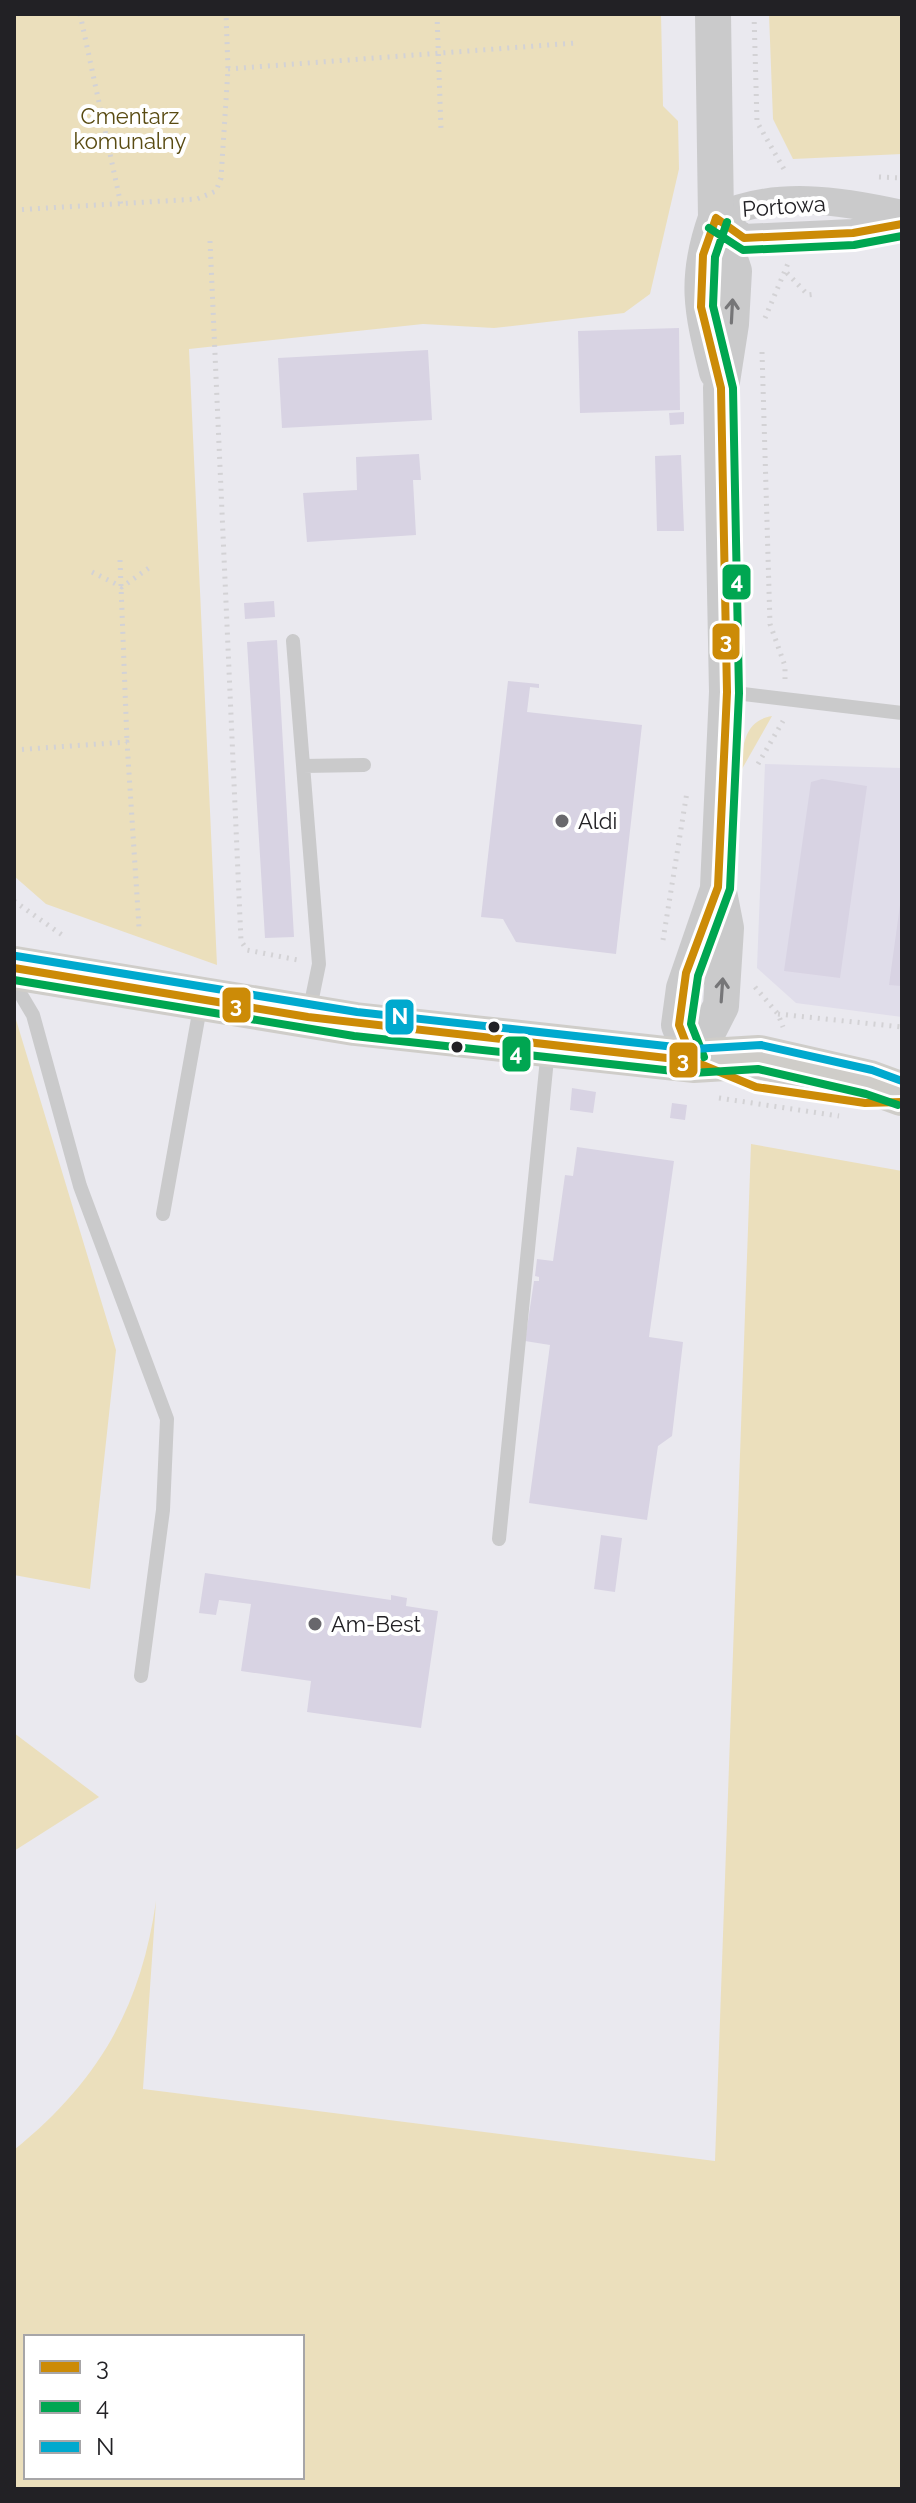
<svg xmlns="http://www.w3.org/2000/svg" width="916" height="2503" font-family="Raleway,sans-serif">
	<style>
		.built { fill: #e0ddea }
		.green { fill: #ebdfbc; fill-rule: evenodd }
		.building { fill: #d8d3e3 }
		.lines { fill: none; stroke-linecap: round; stroke-linejoin: round }
		.path { stroke: #d3d2d5; stroke-width: 5; stroke-dasharray: 2 6; stroke-linecap: butt }
		.service { stroke: #cacacb; stroke-width: 14 }
		.minor { stroke: #cacacb; stroke-width: 28 }
		.tertiary { stroke: #cacacb; stroke-width: 36 }
		.primary { stroke: #cfcdc9; stroke-width: 44 }
		.bus-1-casing { stroke: #fff; stroke-width: 14 }
		.bus-2-casing { stroke: #fff; stroke-width: 14 }
		.bus-3-casing { stroke: #fff; stroke-width: 14 }
		.bus-1 { stroke: #cc8b07; stroke-width: 8 }
		.bus-2 { stroke: #00a651; stroke-width: 8 }
		.bus-3 { stroke: #00a9ce; stroke-width: 8 }
		.oneway { stroke: #767678 }
		.poi-dot { fill: #68676c; stroke: #fff; stroke-width: 3 }
		.bus-dot { fill: #222125; stroke: #fff; stroke-width: 3 }
		.labels { text-anchor: middle; dominant-baseline: central; stroke-width: 8; stroke-linejoin: round; paint-order: stroke }
		.park-label { font-size: 22px; fill: #594b12; stroke: #fff }
		.street-label { font-size: 22px; fill: #222125; stroke: #fff }
		.poi-label { font-size: 22px; fill: #222125; stroke: #fff; text-anchor: start }
		.line-badge { stroke: #fff; stroke-width: 3 }
		.badge-label { font-size: 22px; text-anchor: middle; font-weight: bold; fill: #fff }
	</style>
	<rect width="100%" height="100%" fill="#eae9ef"/>
	<!-- built -->
	<path class="built" d="M765,764l137,4v249l-106,-14 -39,-35z"/>
	<!-- green -->
	<path class="green" d="M14,14h647l2,92 15,15 1,48 -29,125 -26,19 -130,15 -71,-4 -234,25 28,616 -171,-61 -32,-28z
		M769,14h133v140l-109,5 -20,-40z
		M772,716l-30,53c0,-23 2,-48 30,-53z
		M14,1013l102,337 -26,239 -76,-14z
		M751,1144l151,27v1318h-888v-339c84,-68 127,-142 142,-249l-13,188 572,72zM26,2337h276v140h-276z
		M14,1733l85,64 -85,54z"/>
	<!-- building -->
	<path class="building" d="M679,328l1,82 -100,3 -2,-82z
		M428,350l4,70 -150,8 -4,-70z
		M684,412v12l-14,1 -1,-12z
		M419,454l2,26h-8l3,55 -109,7 -4,-49 54,-3 -1,-33z
		M681,455l3,76h-27l-2,-75z
		M274,601l1,16 -30,2 -1,-16z
		M277,640l17,297 -29,1 -18,-296z
		M508,681l31,3v4l-9,-1 -3,25 115,13 -26,229 -100,-12 -13,-23 -22,-2z
		M822,779l45,7 -27,192 -56,-7 27,-189z
		M900,905h2v81l-13,-1z
		M572,1088l24,4 -3,21 -23,-3z
		M672,1103l15,2 -2,15 -15,-2z
		M577,1147l97,14 -25,176 34,5 -11,94 -14,10 -11,74 -118,-17 21,-158 -25,-4 9,-60h5v-4l-4,-1 2,-17 16,2 12,-86 8,1z
		M601,1535l21,3 -7,54 -21,-3z
		M205,1573l186,27v-5l16,3 -1,8 32,5 -17,117 -114,-16 4,-31 -70,-10 10,-67 -32,-4 -3,15 -17,-2z"/>
	<g class="lines">
		<!-- path -->
		<path class="path" d="M80,14l41,191
			M437,14l4,116
			M754,14l3,108 28,49
			M228,69l347,-26
			M879,177l23,1
			M14,210l183,-11 19,-8 5,-13 7,-109 -2,-55
			M210,241l31,700 6,9 51,10
			M787,273l21,22 8,-1
			M765,318l24,-57
			M762,352l8,272 15,42v13
			M120,560l7,182
			M92,572l30,15 31,-22
			M14,750l113,-8 12,185
			M758,764l25,-43
			M14,901l51,36
			M663,940l24,-148
			M755,987l23,27 5,13
			M778,1014l124,13
			M719,1098l120,18"/>
		<!-- service -->
		<path class="service" d="M293,641l26,323 -10,49
			M727,692l175,21
			M303,766l61,-1
			M14,983l19,32 47,171 87,233 -4,91 -22,166
			M163,1214l38,-212
			M499,1539l49,-490"/>
		<!-- minor -->
		<path class="minor" d="M902,214c-59,-13 -130,-25 -186,4l28,20 109,-5 49,-9"/>
		<!-- tertiary -->
		<path class="tertiary" d="M716,218c-22,62 -14,93 1,154
			M693,1061l28,-55 5,-78 -8,-41 9,-195 -6,-304 10,-64 3,-53 -18,-53 -3,-204
			M693,1061l-14,-36 5,-37 33,-96"/>
		<!-- primary -->
		<path class="primary" d="M14,968l341,56 338,37 66,-4 110,25 33,12"/>
		<!-- bus-1 casing -->
		<g class="bus-1-casing">
			<path id="bus-1" d="M716,218l28,20 109,-5 49,-9
				M14,968l294,49 385,44 63,26 109,16 37,-1
				M693,1061l-14,-36 7,-52 32,-86 9,-195 -6,-304 -20,-81 2,-52 13,-37"/>
		</g>
		<!-- bus-2 casing -->
		<g class="bus-2-casing">
			<path id="bus-2" d="M709,228l34,22 111,-5 48,-9
				M14,980l340,56 338,37 66,-4 108,25 32,11
				M704,1057l-13,-33 7,-48 32,-87 9,-196 -6,-305 -20,-82 2,-49 12,-35"/>
		</g>
		<!-- bus-3 casing -->
		<g class="bus-3-casing">
			<path id="bus-3" d="M16,956l341,56 336,37 68,-4 111,25 30,11"/>
		</g>
		<!-- bus-1 -->
		<use href="#bus-1" class="bus-1"/>
		<!-- bus-2 -->
		<use href="#bus-2" class="bus-2"/>
		<!-- bus-3 -->
		<use href="#bus-3" class="bus-3"/>
	</g>
	<!-- one-way arrows -->
	<defs><path id="oneway-shaft" d="M-6 0H5M1.5-3L5.5 0L1.5 3" fill="none" stroke-width="1.6" stroke-linecap="round" stroke-linejoin="round" transform="scale(2)"/></defs>
	<g class="oneway">
		<use href="#oneway-shaft" transform="translate(732 311) rotate(-87)"/>
		<use href="#oneway-shaft" transform="translate(722 990) rotate(-86)"/>
	</g>
	<!-- markers -->
	<g class="poi-dot">
		<circle cx="562" cy="821" r="8"/>
		<circle cx="315" cy="1624" r="8"/>
	</g>
	<g class="bus-dot">
		<circle cx="494" cy="1027" r="7"/>
		<circle cx="457" cy="1047" r="7"/>
	</g>
	<g class="labels">
		<!-- park labels -->
		<g class="park-label">
			<text x="130" y="116">Cmentarz<tspan x="130" dy="25">komunalny</tspan></text>
		</g>
		<!-- street labels -->
		<g class="street-label">
			<text transform="translate(784 206) rotate(-4)">Portowa</text>
		</g>
		<!-- poi labels -->
		<g class="poi-label">
			<text x="578" y="821">Aldi</text>
			<text x="331" y="1624">Am-Best</text>
		</g>
	</g>
	<g class="line-badge">
		<rect x="721" y="563" width="31" height="38" rx="8" fill="#00a651"/>
		<rect x="711" y="622" width="30" height="39" rx="8" fill="#cc8b07"/>
		<rect x="221" y="986" width="31" height="38" rx="8" fill="#cc8b07"/>
		<rect x="384" y="998" width="31" height="38" rx="8" fill="#00a9ce"/>
		<rect x="501" y="1035" width="31" height="38" rx="8" fill="#00a651"/>
		<rect x="668" y="1041" width="31" height="38" rx="8" fill="#cc8b07"/>
	</g>
	<g class="badge-label">
		<text x="737" y="589">4</text>
		<text x="726" y="649">3</text>
		<text x="236" y="1013">3</text>
		<text x="400" y="1024">N</text>
		<text x="516" y="1061">4</text>
		<text x="683" y="1068">3</text>
	</g>
	<!-- border -->
	<rect width="916" height="2503" fill="none" stroke="#222125" stroke-width="32"/>
	<!-- legend -->
	<rect x="24" y="2335" width="280" height="144" fill="#ffffff" stroke="#a7a6a8" stroke-width="2"/>
	<rect x="40" y="2361" width="40" height="12" fill="#cc8b07" stroke="#a7a6a8" stroke-width="2"/>
	<text x="96" y="2375" font-size="24" fill="#222125">3</text>
	<rect x="40" y="2401" width="40" height="12" fill="#00a651" stroke="#a7a6a8" stroke-width="2"/>
	<text x="96" y="2415" font-size="24" fill="#222125">4</text>
	<rect x="40" y="2441" width="40" height="12" fill="#00a9ce" stroke="#a7a6a8" stroke-width="2"/>
	<text x="96" y="2455" font-size="24" fill="#222125">N</text>
</svg>
